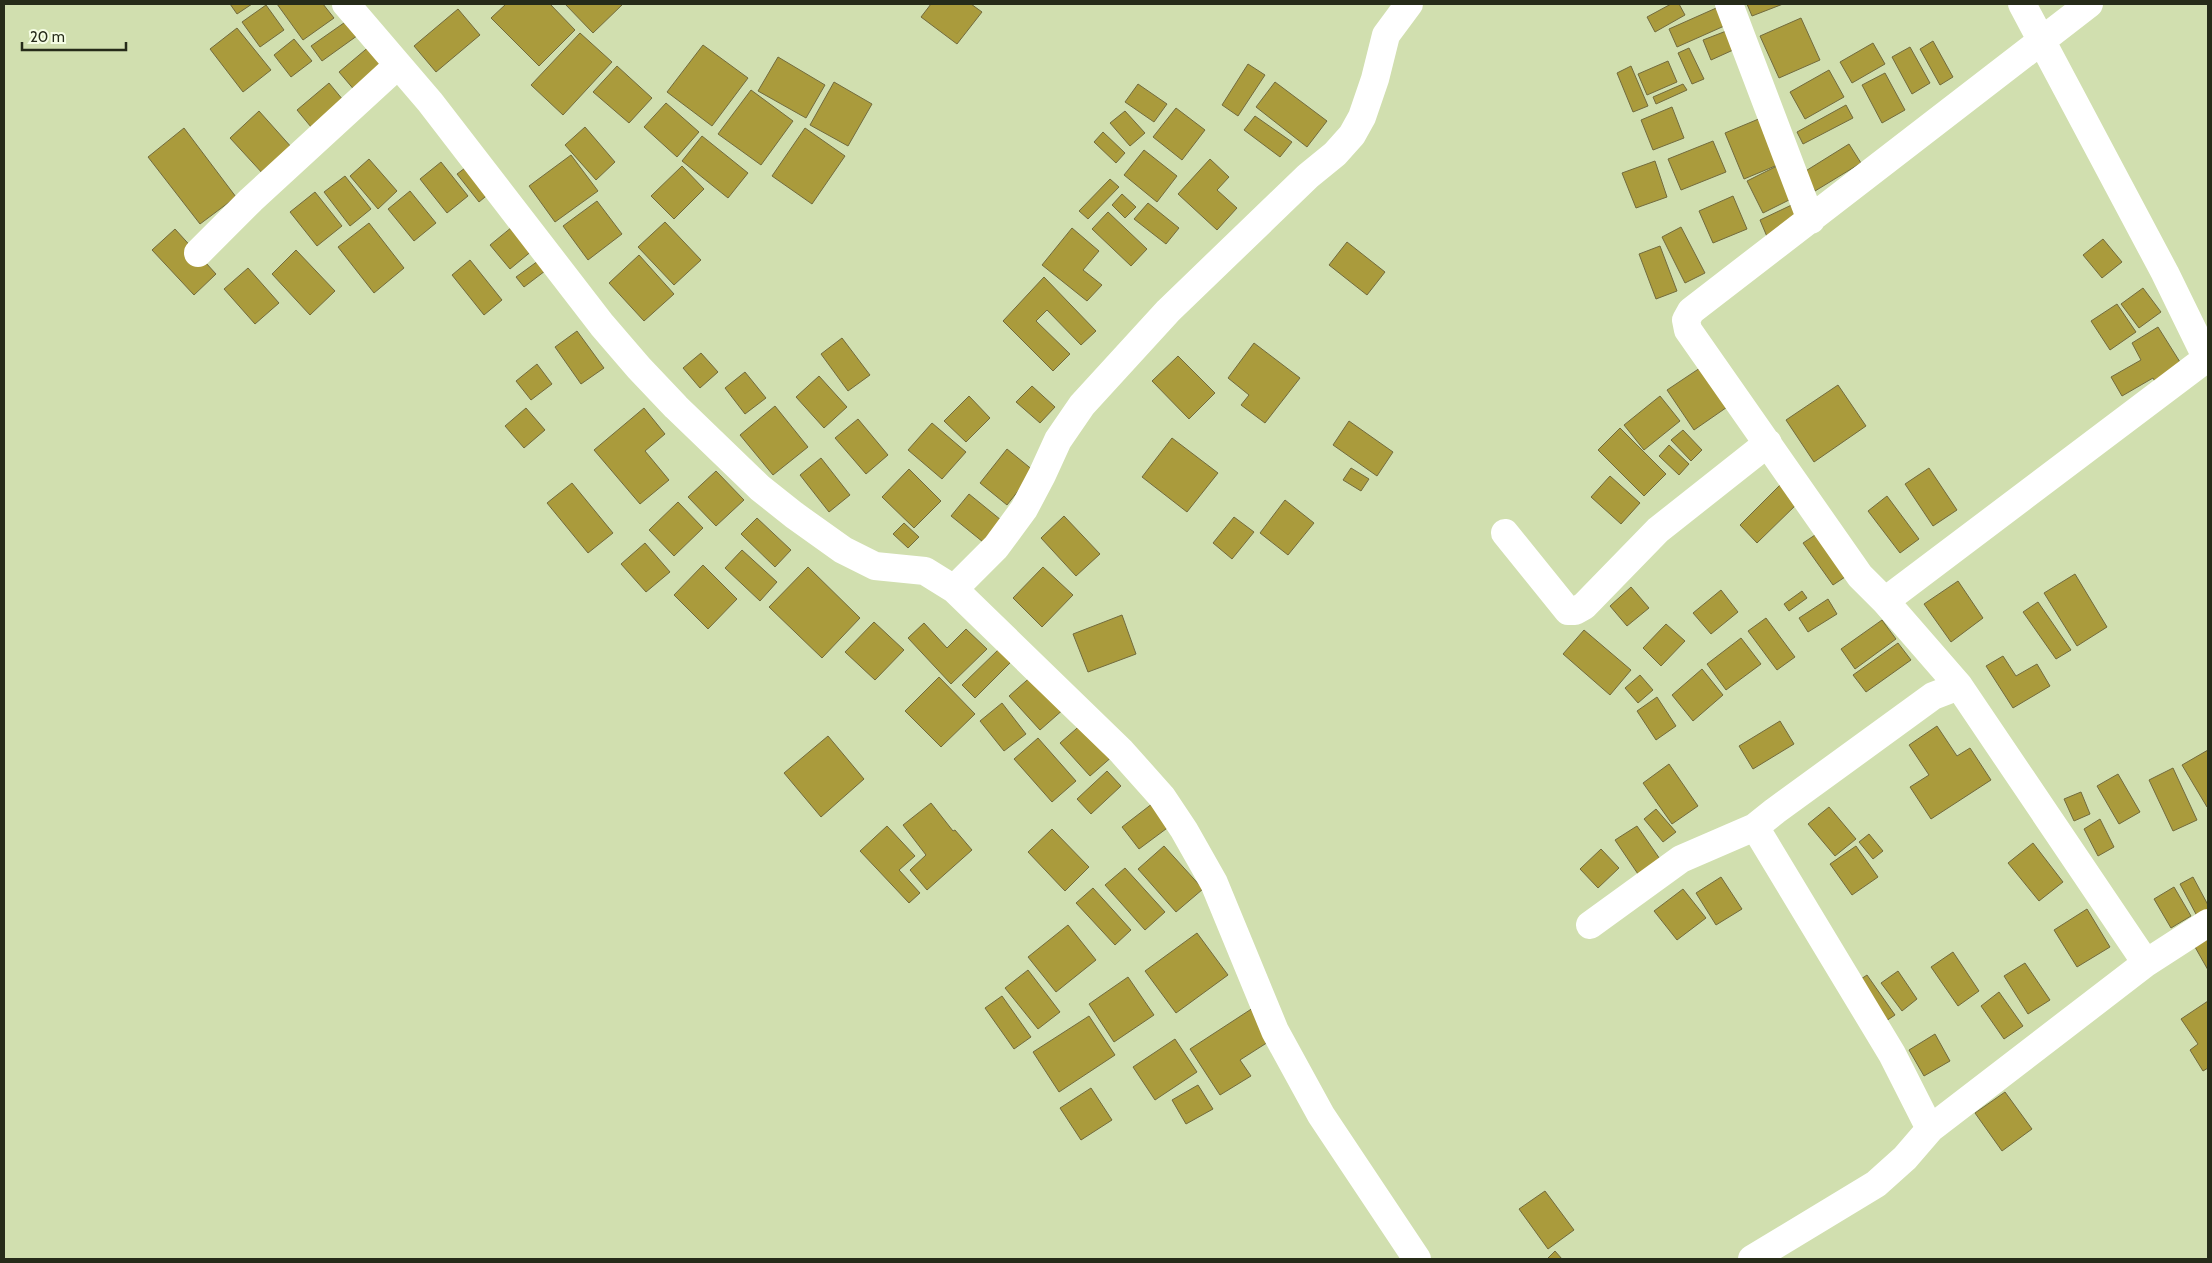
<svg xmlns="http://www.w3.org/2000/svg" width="2212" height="1263" font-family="Cabin,sans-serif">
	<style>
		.building { fill: #aa9b3c; stroke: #726b3d }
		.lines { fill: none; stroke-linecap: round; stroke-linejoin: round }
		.minor { stroke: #fff; stroke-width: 28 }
	</style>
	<rect width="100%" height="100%" fill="#d1dfaf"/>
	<!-- building -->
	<path class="building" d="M230,4h22l-15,10z
		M277,4h46l11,14 -31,22z
		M506,4h44l25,26 -36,36 -48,-48z
		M565,4h58l-30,29z
		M931,4h40l11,8 -25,32 -36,-27z
		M1671,4h8l6,11 -30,17 -8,-15z
		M1747,4h36l-31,12z
		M266,5l18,25 -24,17 -18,-25z
		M1723,5l8,18 -54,24 -8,-18z
		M458,9l22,26 -44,37 -22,-26z
		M351,18l10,15 -39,28 -11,-15z
		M1801,18l19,42 -41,18 -19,-42z
		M237,28l34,42 -28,22 -33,-43z
		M1734,28l8,18 -31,14 -8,-20z
		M580,33l32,29 -49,53 -32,-30z
		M294,39l18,22 -21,16 -17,-22z
		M1933,41l20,36 -13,8 -20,-36z
		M1873,43l12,21 -33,19 -12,-21z
		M371,45l17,19 -32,28 -17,-20z
		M703,45l45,33 -36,48 -45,-34z
		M1910,47l20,36 -18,11 -20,-37z
		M1689,48l15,31 -12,5 -14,-31z
		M778,57l47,28 -19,33 -48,-27z
		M1668,61l9,21 -30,13 -9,-21z
		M1248,64l17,11 -27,41 -16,-11z
		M617,66l35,32 -23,25 -36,-31z
		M1631,66l17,40 -15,6 -16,-39z
		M1829,70l15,27 -39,22 -15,-27z
		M1885,73l20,37 -23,13 -20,-38z
		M834,82l38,22 -24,42 -38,-21z
		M1275,82l52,39 -20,26 -51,-40z
		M329,83l19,23 -32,27 -19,-23z
		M1138,84l29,20 -13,18 -29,-20z
		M1683,84l4,6 -31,14 -3,-7z
		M751,90l42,31 -32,44 -43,-31z
		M666,103l33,29 -22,25 -33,-30z
		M1846,105l7,13 -50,26 -6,-12z
		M1672,107l12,31 -31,12 -12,-30z
		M1176,108l29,22 -23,30 -29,-23z
		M259,111l34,38 -29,26 -34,-37z
		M1125,111l20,22 -15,13 -20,-23z
		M1255,116l37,26 -12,15 -36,-27z
		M1761,118l19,46 -36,15 -19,-46z
		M585,127l30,35 -19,18 -31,-35z
		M184,128l52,69 -36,27 -52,-67z
		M805,128l40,28 -33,48 -40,-28z
		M1103,132l22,21 -9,10 -22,-21z
		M702,136l46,37 -20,25 -46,-37z
		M1713,141l13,31 -45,18 -13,-31z
		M1849,144l12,19 -46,28 -11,-19z
		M1144,150l33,26 -20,26 -33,-27z
		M571,155l27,36 -43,31 -26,-36z
		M369,159l28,32 -19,18 -28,-33z
		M1210,159l19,18 -12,13 20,18 -20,22 -39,-36z
		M1655,161l12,36 -31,11 -14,-35z
		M441,162l27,34 -21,17 -27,-34z
		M1781,164l16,32 -34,17 -16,-32z
		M469,165l22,27 -12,10 -22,-28z
		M682,166l22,23 -30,30 -23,-23z
		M345,176l26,33 -21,17 -26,-34z
		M1110,179l9,8 -31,32 -9,-8z
		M410,191l26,32 -22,18 -26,-32z
		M315,192l27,34 -25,20 -27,-34z
		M1122,194l14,13 -11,11 -13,-13z
		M1733,196l14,33 -34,14 -14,-32z
		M597,201l25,33 -34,26 -25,-34z
		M1800,201l8,19 -40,19 -8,-19z
		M1148,203l31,25 -13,16 -32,-25z
		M1108,212l39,37 -16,17 -39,-37z
		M665,222l36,38 -27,25 -36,-38z
		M369,223l35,45 -30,25 -36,-46z
		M512,227l21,23 -23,19 -20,-24z
		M1681,227l24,46 -20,10 -23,-46z
		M1072,228l27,23 -16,19 19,15 -15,16 -45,-36z
		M175,229l41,45 -22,21 -42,-45z
		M2103,239l19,23 -20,16 -19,-23z
		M1347,242l38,30 -18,23 -38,-30z
		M1660,246l17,45 -21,8 -17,-45z
		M296,250l39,41 -25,24 -38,-41z
		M639,255l35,39 -30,27 -35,-38z
		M470,260l32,40 -18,15 -32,-40z
		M538,261l7,10 -21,16 -8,-10z
		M248,268l31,35 -24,21 -31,-35z
		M1044,277l52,54 -15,14 -34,-35 -11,11 34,33 -17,17 -50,-50z
		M2143,288l18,24 -22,16 -18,-24z
		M2117,304l19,28 -26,18 -19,-29z
		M2158,327l27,43 -27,17 -5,-9 -31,18 -11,-19 30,-17 -9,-17z
		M577,331l27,37 -23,16 -26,-37z
		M842,338l28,37 -22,16 -27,-37z
		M1254,343l46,35 -35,45 -24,-18 8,-10 -21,-17z
		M701,353l17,19 -18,16 -17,-20z
		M1178,356l37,37 -26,26 -37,-38z
		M537,364l15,20 -21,16 -15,-19z
		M1706,364l27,39 -39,27 -27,-40z
		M745,372l21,26 -21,16 -20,-26z
		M819,376l28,31 -23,21 -28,-31z
		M1838,385l28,41 -52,36 -28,-42z
		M1032,386l23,21 -15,16 -24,-21z
		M969,396l21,22 -24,24 -22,-21z
		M1660,396l20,25 -36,29 -20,-25z
		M775,406l33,41 -35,28 -33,-40z
		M526,408l19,22 -21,18 -19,-22z
		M644,408l21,26 -20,17 24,29 -29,24 -46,-54z
		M858,419l30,36 -22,19 -31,-36z
		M1349,421l44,31 -16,24 -44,-31z
		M932,423l34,29 -24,27 -34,-29z
		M1620,428l46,46 -22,22 -46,-46z
		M1683,430l19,20 -11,11 -20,-21z
		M1172,438l46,35 -31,39 -45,-35z
		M1669,445l20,19 -10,11 -20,-19z
		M1007,449l27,22 -27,34 -27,-22z
		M821,458l29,37 -21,17 -29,-37z
		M1351,468l18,11 -8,12 -18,-11z
		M1929,468l28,42 -24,16 -28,-42z
		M909,469l32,32 -27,27 -32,-31z
		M716,471l28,29 -28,26 -28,-29z
		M1610,476l30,27 -19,21 -30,-27z
		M572,483l41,50 -25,20 -41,-50z
		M1781,484l18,18 -42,41 -17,-18z
		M969,494l32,26 -18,22 -32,-26z
		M1887,496l32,43 -19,14 -32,-42z
		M1285,500l29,23 -26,32 -28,-22z
		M678,502l25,26 -29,28 -25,-26z
		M1064,516l36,38 -24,22 -35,-38z
		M1234,517l20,15 -22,27 -19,-16z
		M757,518l34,32 -16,17 -34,-33z
		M904,523l15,14 -11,11 -15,-14z
		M1818,533l30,42 -15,10 -30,-42z
		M645,543l25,29 -24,20 -25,-28z
		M742,550l35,32 -17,19 -35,-33z
		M703,565l34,34 -29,30 -34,-34z
		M808,567l52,51 -38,40 -53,-51z
		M1043,567l30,28 -31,32 -29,-29z
		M2075,574l32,53 -30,19 -33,-53z
		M1958,581l25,37 -32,24 -27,-38z
		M1631,587l18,21 -22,18 -17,-20z
		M1721,590l17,22 -27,22 -18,-21z
		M1802,591l5,7 -18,13 -5,-7z
		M1828,599l9,15 -29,18 -9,-14z
		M2038,602l33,48 -15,9 -33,-47z
		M1122,615l14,39 -48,18 -15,-38z
		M1766,618l29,39 -18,13 -29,-39z
		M1882,620l14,19 -41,30 -14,-20z
		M874,622l30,28 -29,30 -30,-28z
		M924,623l23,25 19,-19 21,20 -36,35 -43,-46z
		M1666,624l19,17 -24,25 -18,-18z
		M1584,630l47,40 -21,25 -47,-41z
		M1741,638l20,26 -35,26 -19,-26z
		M1898,643l13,17 -45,32 -13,-17z
		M999,649l13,12 -37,37 -13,-13z
		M2003,656l13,20 21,-12 13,22 -37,22 -27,-42z
		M1702,669l21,26 -30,26 -21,-26z
		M1034,674l31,34 -25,22 -31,-34z
		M1640,675l13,15 -15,13 -13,-15z
		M939,677l36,37 -34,33 -36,-36z
		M1657,697l19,29 -20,14 -19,-29z
		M1002,703l24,31 -22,17 -24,-30z
		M1780,721l14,23 -41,25 -14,-23z
		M1084,722l30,33 -24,21 -30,-33z
		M1937,726l20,30 13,-8 21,32 -60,39 -21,-32 19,-12 -20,-30z
		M828,736l36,43 -43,38 -37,-44z
		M1038,738l38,43 -24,21 -38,-43z
		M2208,750v56l-1,1 -25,-42z
		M1669,764l29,42 -26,18 -29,-41z
		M2173,768l24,52 -24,11 -24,-51z
		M1107,771l14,15 -30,28 -14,-15z
		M2118,774l22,38 -21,12 -22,-38z
		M2081,792l9,22 -16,7 -10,-22z
		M1157,800l17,23 -35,26 -17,-22z
		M931,803l22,28 2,-1 17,20 -45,40 -17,-20 16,-15 -23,-30z
		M1829,807l27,32 -21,17 -27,-32z
		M1656,809l20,23 -13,10 -19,-23z
		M2100,819l14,28 -16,9 -14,-27z
		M887,826l28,30 -16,14 21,23 -11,10 -49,-52z
		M1637,826l25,36 -22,15 -25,-37z
		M1052,829l37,38 -24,24 -37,-39z
		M1869,834l14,17 -10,8 -14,-17z
		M2033,843l30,39 -24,19 -31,-38z
		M1164,846l39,43 -27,23 -38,-43z
		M1856,846l22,31 -26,18 -22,-31z
		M1601,849l18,19 -21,20 -18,-19z
		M1125,868l40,44 -20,18 -40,-45z
		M1721,877l21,32 -26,16 -20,-32z
		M2193,877l15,28v5l-11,6 -17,-32z
		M2174,887l17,29 -20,12 -17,-29z
		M1093,888l38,42 -16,15 -39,-42z
		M1683,889l23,29 -29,22 -23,-29z
		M2087,909l23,38 -33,20 -23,-37z
		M1068,925l28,35 -40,32 -28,-35z
		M1197,933l31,42 -52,38 -31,-42z
		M2208,939v31l-13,-23z
		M1953,952l26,39 -21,15 -27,-39z
		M2025,963l25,37 -22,14 -24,-38z
		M1028,970l32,42 -22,17 -33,-41z
		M1898,971l19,28 -15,12 -21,-28z
		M1867,975l28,40 -15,10 -28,-40z
		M1128,977l26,38 -40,27 -25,-38z
		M1999,992l24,34 -19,13 -23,-33z
		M1002,996l29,41 -17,12 -29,-41z
		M2208,1001v67l-5,3 -13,-21 8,-6 -17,-25z
		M1256,1006l20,31 -36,23 11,16 -31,19 -30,-46z
		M1089,1016l26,39 -56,37 -26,-40z
		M1935,1034l15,27 -26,15 -15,-26z
		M1175,1039l22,33 -42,28 -22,-33z
		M1198,1085l15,24 -27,15 -14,-24z
		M1091,1088l21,32 -31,20 -21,-32z
		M2005,1092l27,37 -30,22 -27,-38z
		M1545,1191l29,39 -26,19 -29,-40z
		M1555,1251l7,8h-15z"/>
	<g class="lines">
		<!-- minor -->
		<path class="minor" d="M346,4l84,98 172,223 37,43 37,39 84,81 34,27 49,35 32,16 50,5 29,18 167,162 41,46 22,33 30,53 61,148 46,84 96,144
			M1729,4l82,216
			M2022,4l143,269 43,88
			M2089,4l-398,307 -5,9 2,10 172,246 25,25 322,-243
			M198,253l53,-53 147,-135
			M1505,533l63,78h7l9,-5 74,-76 110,-87
			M954,589l42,-42 28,-38 18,-34 16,-35 24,-35 86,-94 140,-135 27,-22 17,-19 10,-18 13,-38 11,-44 23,-31
			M1885,601l74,85
			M1590,925l91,-66 74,-32
			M1930,1129l-38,-75 -137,-227 20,-16 158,-115 26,-10 187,277
			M1752,1259l124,-75 29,-26 25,-29 216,-166 62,-40"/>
	</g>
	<!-- border -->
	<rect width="2212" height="1263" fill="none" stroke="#262b19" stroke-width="10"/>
	<!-- scale -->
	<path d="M22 42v8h104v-8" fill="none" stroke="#262b19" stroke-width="2.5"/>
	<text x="30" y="42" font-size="15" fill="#262b19" stroke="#f5fde4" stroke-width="4" paint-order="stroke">20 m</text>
</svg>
